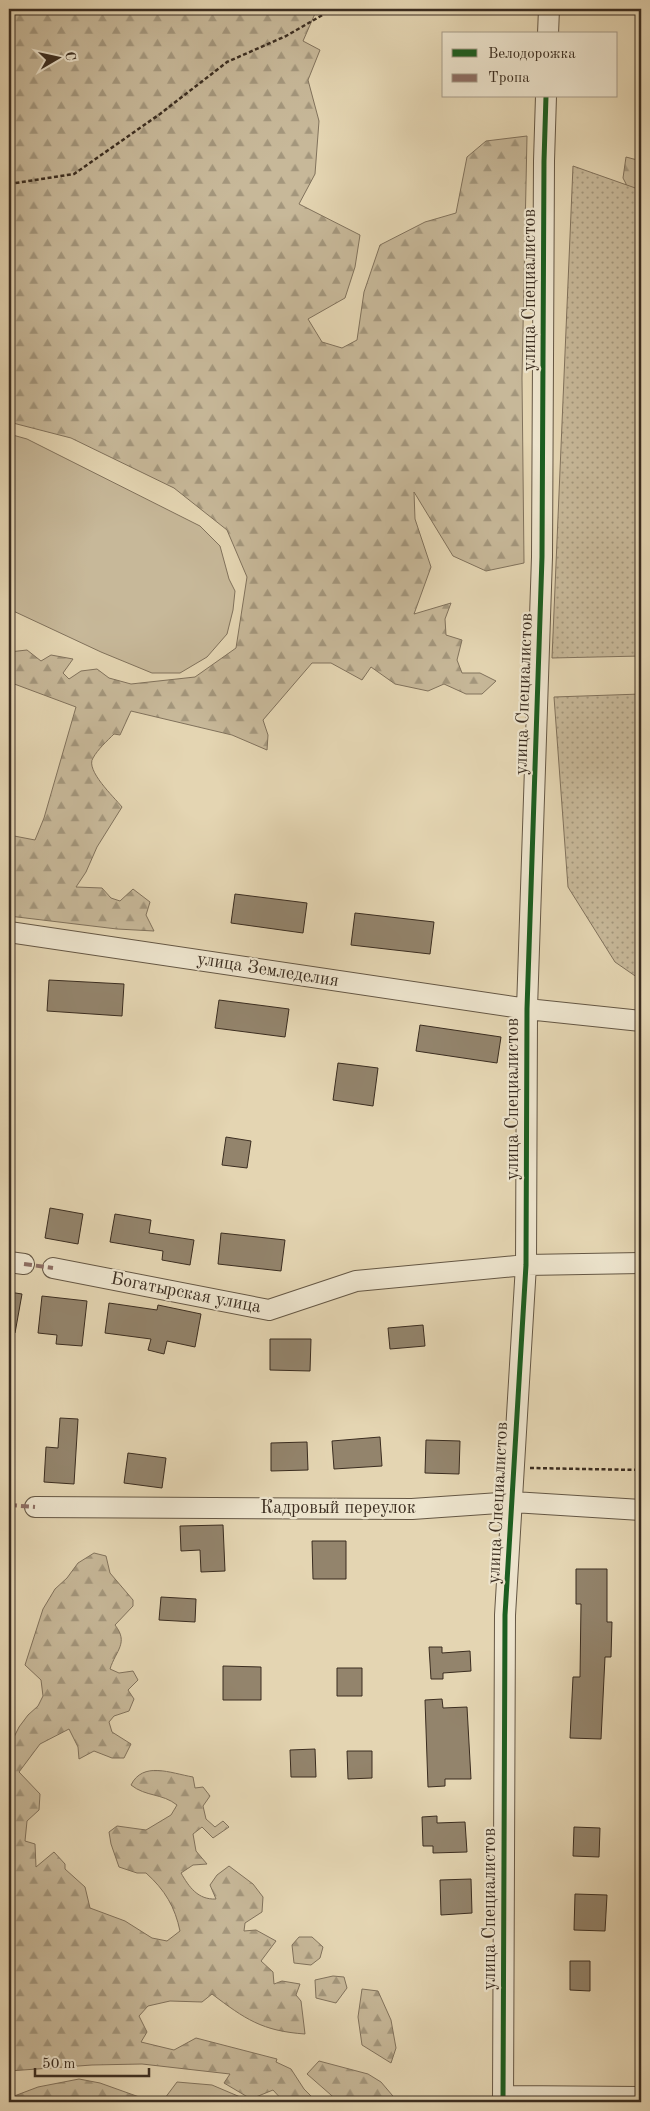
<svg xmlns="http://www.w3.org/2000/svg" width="650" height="2111" font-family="'Old Standard TT',serif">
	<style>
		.grass { fill: #c7b899; stroke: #81725c }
		.forest { fill: url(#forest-firs); stroke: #81725c }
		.park { fill: url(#park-dots); stroke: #81725c }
		.building { fill: #93846c; stroke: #3b2d20 }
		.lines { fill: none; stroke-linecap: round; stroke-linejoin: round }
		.minor-casing { stroke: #655744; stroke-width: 22 }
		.path { stroke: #3b2d20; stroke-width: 2.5; stroke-dasharray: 4 2.5; stroke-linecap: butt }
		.minor { stroke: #ede4cd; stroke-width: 20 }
		.quiet { stroke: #8d6e63; stroke-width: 4; stroke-dasharray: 8 4; stroke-linecap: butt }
		.cycleway-casing { stroke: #ede4cd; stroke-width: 8 }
		.cycleway { stroke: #1b5e20; stroke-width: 5 }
		.labels { text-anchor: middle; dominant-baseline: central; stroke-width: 4.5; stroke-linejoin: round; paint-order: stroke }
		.street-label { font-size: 18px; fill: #3b2d20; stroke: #ede4cd }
	</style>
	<defs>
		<pattern id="forest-firs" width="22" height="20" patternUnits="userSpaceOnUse" patternTransform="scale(1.25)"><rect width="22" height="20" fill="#c7b899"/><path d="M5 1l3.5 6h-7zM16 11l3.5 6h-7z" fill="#a3967c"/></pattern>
		<pattern id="park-dots" width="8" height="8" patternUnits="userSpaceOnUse" patternTransform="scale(1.25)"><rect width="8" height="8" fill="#c7b899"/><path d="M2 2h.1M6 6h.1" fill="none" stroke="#a3967c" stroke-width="1.8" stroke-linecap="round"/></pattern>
	</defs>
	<rect width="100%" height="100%" fill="#e4d5b2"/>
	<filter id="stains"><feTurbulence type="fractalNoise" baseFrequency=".004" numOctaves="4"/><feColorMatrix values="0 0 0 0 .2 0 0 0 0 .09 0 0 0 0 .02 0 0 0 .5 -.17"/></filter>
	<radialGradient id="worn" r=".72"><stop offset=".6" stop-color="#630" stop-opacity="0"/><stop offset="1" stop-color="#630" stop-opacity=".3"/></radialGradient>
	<!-- grass -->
	<path class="grass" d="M9,434l18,5 173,87 20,20 9,33 6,12 -2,19 -6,24 -20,23 -27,16h-28l-51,-21 -92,-43z
		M177,2082l35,3 40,17h-90z"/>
	<!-- forest -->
	<path class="forest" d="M9,9h308l-14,32 17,9 -12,30 11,41 -4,53 -16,30 61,31 -5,32 -10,31 -37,21 14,23 20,6 15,-8 7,-48 16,-47 45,-23 31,-9 11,-56 19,-16 41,-5 -5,242 2,185 -38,8 -33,-15 -39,-64 1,27 16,48 -17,47 37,-11 -6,16 1,16 16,5 -5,20 5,13h18l16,8 -14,13h-16l-22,-10 -16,7 -33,-7 -24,-17 -9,13 -31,-17h-19l-49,57 5,15 -1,15 -35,-15 -101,-24 -11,24 -6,-1c-7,7 -16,15 -21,24 -8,12 21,39 29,49l-25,40 -11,25 -10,15 26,1 9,10 9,3 13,-12 17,13 -4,13 8,16 -37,-2 -108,-13v-81l26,5 9,-22 32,-111 -67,-25v-30l18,-2 14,11 10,-6 22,4 -10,14 6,6 12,-8 16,-2 12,9 22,6 64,-7 41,-29 11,-71 -20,-47 -53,-42 -103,-50 -62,-16z
		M626,157l15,4v52l-18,-35z
		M94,1553l12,3 4,17 23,27v6l-18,19c14,18 1,25 -5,44l9,4 14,-2 5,9 -10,10 6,9 -5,12 -15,5 -5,6 3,10 19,12 -7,14h-12l-18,-7 -15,8 -1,-12 -9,-18 -29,15 -21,28 21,22 -1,16 -12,11 -2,20 10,3 1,23 18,-15 11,12v5l20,18 5,21 35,13 27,17 15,3 13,-10c-5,-24 -15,-41 -34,-58h-9l-18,-6 -8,-23 -2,-12 8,-6 29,4 25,-15 6,-10c-15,-12 -31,-8 -46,-20 12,-24 39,-12 62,-8l2,11 8,-1 7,9 -7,10 3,13 9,8 8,-6 6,6 -16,11 -11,-11 -9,7 3,17 11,13 -14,1 -12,8c8,14 17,27 35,26l-6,-14 7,-10 12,-9 24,18 10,13 -1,15 -17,11 -1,8 12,-1 20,11 -15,20 12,11 1,12 8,-3 18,3 -4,11 5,6 4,33c-43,-3 -60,-15 -93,-40l-10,8 -32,-1 -22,5 -9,10 8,16 -6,10 33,8 22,-12 81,21 -1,3 15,7 13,20 13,13h-33l-11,-12 -22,9 -27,-16 6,-9 -88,-10 -50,1 -83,6v-324l10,-20 9,-12 10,-9 5,-10 -2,-16 -16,-15 18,-56 12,-20 12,-11 11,-15z
		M299,1937h13l11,10 -3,11 -9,7 -17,-2 -2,-18z
		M333,1976l11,1 3,11 -11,15 -20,-5 -1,-18z
		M362,1989l16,2 13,29 5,28 -5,15 -29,-18 -4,-28z
		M319,2061l49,13 13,8 17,20h-59l-32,-28z
		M79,2079l21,4 42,15 -1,4h-82l-50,-4 29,-11z"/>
	<!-- park -->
	<path class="park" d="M573,166l68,24v466l-89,2z
		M641,694v286l-26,-18 -47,-75 -14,-190z"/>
	<!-- building -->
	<path class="building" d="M235,894l72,9 -4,30 -72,-10z
		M355,913l79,9 -4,32 -79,-9z
		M49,980l75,4 -2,32 -75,-5z
		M219,1000l70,9 -4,28 -70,-9z
		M420,1025l81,12 -4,26 -81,-12z
		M338,1063l40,5 -5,38 -40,-6z
		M226,1137l25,4 -4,27 -25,-3z
		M50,1208l33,6 -5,30 -33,-6z
		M115,1214l36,6 -2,13 45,7 -4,25 -28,-5 1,-9 -53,-9z
		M221,1233l64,7 -4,31 -63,-7z
		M9,1292l13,2 -7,39 -6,-1z
		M42,1296l45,5 -5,45 -26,-2 1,-9 -19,-2z
		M109,1303l48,7 1,-5 43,9 -6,33 -28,-6 -3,13 -16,-4 3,-11 -46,-6z
		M423,1325l2,21 -35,3 -2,-21z
		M270,1339h41l-1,32 -40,-1z
		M60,1418l18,1 -4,65 -30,-2 2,-35 12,1z
		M380,1437l2,29 -48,3 -2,-28z
		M426,1440l34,1 -1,33 -34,-1z
		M307,1442l1,28 -37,1v-28z
		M128,1453l38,5 -4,30 -38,-5z
		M223,1525l2,46 -24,1 -1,-22 -19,1 -1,-25z
		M312,1541h34v38h-33z
		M576,1569h31v53h5l-1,35h-6l-4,82 -31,-1 3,-61h7l1,-73h-5z
		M161,1597l35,2 -1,23 -36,-2z
		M429,1647h13v6l28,-2 1,20 -28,2v6h-12z
		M223,1666l38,1v33h-38z
		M337,1668h25v28h-25z
		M442,1699l1,9 24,-1 4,72h-26v7l-17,1 -3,-87z
		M315,1749l1,28h-25l-1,-27z
		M347,1751h25v27l-24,1z
		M437,1816v7l28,-1 2,30 -34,1v-7h-10l-1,-29z
		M574,1827l26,1 -1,29 -26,-1z
		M471,1879l1,34 -31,2 -1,-35z
		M575,1894l32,1 -2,36 -31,-1z
		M570,1961h20v30l-20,-1z"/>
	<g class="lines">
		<!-- minor casing -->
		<g class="minor-casing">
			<path id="minor" d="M548,34l1,-25
				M9,932l518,77 114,12
				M9,1262l15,2
				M53,1268l216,42 87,-29 170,-16 115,-2
				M35,1507l377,2 101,-7 128,8
				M503,2096l138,1
				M503,2102l2,-487 21,-350 1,-256 15,-452 2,-396 2,-65"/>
		</g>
		<!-- path -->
		<path class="path" d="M9,184l65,-10 86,-60 67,-52 59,-26 47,-27
			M530,1468l111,2"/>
		<!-- minor -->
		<use href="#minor" class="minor"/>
		<!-- quiet -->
		<path class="quiet" d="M24,1264l29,4
			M9,1505l26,2"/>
		<!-- cycleway casing -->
		<g class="cycleway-casing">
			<path id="cycleway" d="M503,2102l2,-487 21,-350 1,-256 15,-452 2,-396 2,-65"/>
		</g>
		<!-- cycleway -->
		<use href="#cycleway" class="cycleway"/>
	</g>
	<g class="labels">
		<!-- street labels -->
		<g class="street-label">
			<text transform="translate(530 290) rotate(-90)">улица Специалистов</text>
			<text transform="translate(524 694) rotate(-88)">улица Специалистов</text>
			<text transform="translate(268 970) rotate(9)">улица Земледелия</text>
			<text transform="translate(513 1099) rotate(-90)">улица Специалистов</text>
			<text transform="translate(186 1293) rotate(11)">Богатырская улица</text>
			<text transform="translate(498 1503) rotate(-87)">улица Специалистов</text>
			<text x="338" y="1508">Кадровый переулок</text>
			<text transform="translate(490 1909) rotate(-90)">улица Специалистов</text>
		</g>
	</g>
	<!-- margin -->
	<rect width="650" height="2111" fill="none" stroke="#e4d5b2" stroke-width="30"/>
	<rect x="10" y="10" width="630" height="2091" fill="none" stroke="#3b2d20" stroke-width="2.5"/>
	<rect x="15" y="15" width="620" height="2081" fill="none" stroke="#3b2d20"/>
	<!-- legend -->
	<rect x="442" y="32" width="175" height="65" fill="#ede4cd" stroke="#a69b88"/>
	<rect x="452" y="49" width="25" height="8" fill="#1b5e20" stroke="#a69b88"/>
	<text x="488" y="58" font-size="15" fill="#3b2d20">Велодорожка</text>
	<rect x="452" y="74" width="25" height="8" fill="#8d6e63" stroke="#a69b88"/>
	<text x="488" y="82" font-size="15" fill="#3b2d20">Тропа</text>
	<!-- north arrow -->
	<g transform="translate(58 58) rotate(81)" stroke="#ede4cd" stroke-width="4" paint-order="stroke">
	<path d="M0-4L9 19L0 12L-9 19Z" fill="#3b2d20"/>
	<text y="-8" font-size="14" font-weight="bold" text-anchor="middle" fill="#3b2d20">С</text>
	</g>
	<!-- scale -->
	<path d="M35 2068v8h114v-8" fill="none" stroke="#3b2d20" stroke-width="2.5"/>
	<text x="42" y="2068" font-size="15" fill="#3b2d20" stroke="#ede4cd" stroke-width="4" paint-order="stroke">50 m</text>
	<rect width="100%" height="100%" filter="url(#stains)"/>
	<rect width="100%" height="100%" fill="url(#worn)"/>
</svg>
